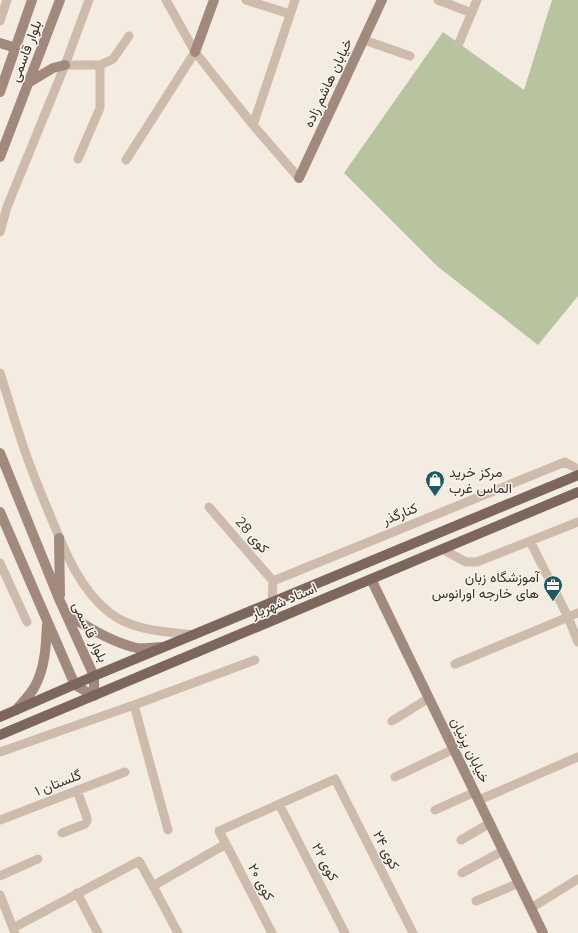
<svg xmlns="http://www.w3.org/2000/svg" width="578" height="933" font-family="'Nunito Sans',Vazirmatn,sans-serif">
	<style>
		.green { fill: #b8c4a0 }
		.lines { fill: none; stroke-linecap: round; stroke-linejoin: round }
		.street { stroke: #cdbbac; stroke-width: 9 }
		.secondary { stroke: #a18a7d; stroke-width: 10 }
		.primary { stroke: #7d675c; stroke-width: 10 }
		.labels { text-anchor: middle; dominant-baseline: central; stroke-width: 3; stroke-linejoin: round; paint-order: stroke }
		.street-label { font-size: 14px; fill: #3b302b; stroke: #fbf5ee }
		.poi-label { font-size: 14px; fill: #3b302b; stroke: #fbf5ee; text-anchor: start }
	</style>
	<rect width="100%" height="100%" fill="#f4ebe1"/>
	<!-- green -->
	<path class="green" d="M552,0h26v296l-40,49 -101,-79 -93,-93 99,-141 81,58z"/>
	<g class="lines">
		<!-- street -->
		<path class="street" d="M166,0l29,52 58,73 46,53
			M246,0l44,14
			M438,0l34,13
			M0,21l7,-21
			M364,40l46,16
			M459,43l18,-43
			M65,65h35l13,-6 16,-23
			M253,125l42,-125
			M78,159l22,-51v-43
			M126,160l69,-108
			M0,232l7,-25 58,-142 24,-65
			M0,373c9,28 17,56 27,84 6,17 13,34 20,51 16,38 30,79 63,105 23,18 57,19 85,22
			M209,507l64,74
			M530,541l38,76 10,25
			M442,549l24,13h11l101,-40
			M0,563l27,59
			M272,602l1,-21 292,-119 13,7
			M455,664l123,-51
			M134,705l34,125
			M392,721l37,-23
			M0,752l134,-47 121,-45
			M395,777l59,-28
			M479,800l99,-43
			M279,804l66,129
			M435,810l40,-18
			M0,820l125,-48
			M62,833l23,-9 2,-3v-3l-10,-28
			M461,840l29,-17
			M226,844l46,89
			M462,873l41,-22
			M0,876l38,-17
			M153,886l25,47
			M77,893l21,40
			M0,895l15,38
			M476,901l43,-18
			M531,908l47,-29
			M13,928l126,-67 14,25 73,-42 -7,-13 116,-52 78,154"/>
		<!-- secondary -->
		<path class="secondary" d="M0,43l16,5
			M195,52l19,-52
			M28,83l25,-15 12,-3
			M0,92l32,-92
			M0,157l60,-157
			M299,178l83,-178
			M0,453l60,148 34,75v20l-19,-11 -75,-173
			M59,538l1,57
			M371,579l172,354
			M66,614c22,13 45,28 71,34 7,1 17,-1 25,-1
			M16,710c6,-7 13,-14 18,-22 11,-19 12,-42 13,-63"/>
		<!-- primary -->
		<path class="primary" d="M0,717l94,-41 484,-201
			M0,735l578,-243"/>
	</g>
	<!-- icons -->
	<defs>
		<g id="shop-pin" transform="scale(1)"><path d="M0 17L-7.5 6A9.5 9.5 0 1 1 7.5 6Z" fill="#1f5a5e" stroke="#fbf5ee"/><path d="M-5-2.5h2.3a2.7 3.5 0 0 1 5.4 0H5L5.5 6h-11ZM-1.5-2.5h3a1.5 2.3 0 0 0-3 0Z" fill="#fff"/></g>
		<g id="office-pin" transform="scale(1)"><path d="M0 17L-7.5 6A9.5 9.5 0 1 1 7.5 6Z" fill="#1f5a5e" stroke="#fbf5ee"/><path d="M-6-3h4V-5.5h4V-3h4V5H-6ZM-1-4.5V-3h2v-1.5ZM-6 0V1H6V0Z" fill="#fff"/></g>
	</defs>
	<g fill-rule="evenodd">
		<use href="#shop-pin" x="435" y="480"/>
		<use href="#office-pin" x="553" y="585"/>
	</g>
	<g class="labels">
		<!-- street labels -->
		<g class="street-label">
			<text transform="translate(26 51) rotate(-69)">بلوار قاسمی</text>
			<text transform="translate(328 83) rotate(-65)">خیابان هاشم زاده</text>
			<text transform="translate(400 514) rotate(-22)">کنارگذر</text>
			<text transform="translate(252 535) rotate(49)">کوی 28</text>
			<text transform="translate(284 601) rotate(-23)">استاد شهریار</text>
			<text transform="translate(90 632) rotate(65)">بلوار قاسمی</text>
			<text transform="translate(470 750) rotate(64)">خیابان پرنیان</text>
			<text transform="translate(58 783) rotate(-21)">۱ گلستان</text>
			<text transform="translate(386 850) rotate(63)">کوی ۲۴</text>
			<text transform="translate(325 862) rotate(63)">کوی ۲۲</text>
			<text transform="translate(261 882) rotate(62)">کوی ۲۰</text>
		</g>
		<!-- poi labels -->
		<g class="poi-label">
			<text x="449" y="472">مرکز خرید<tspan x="449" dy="16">الماس غرب</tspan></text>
			<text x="539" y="577" text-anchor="end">آموزشگاه زبان<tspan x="539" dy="16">های خارجه اورانوس</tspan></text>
		</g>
	</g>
</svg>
